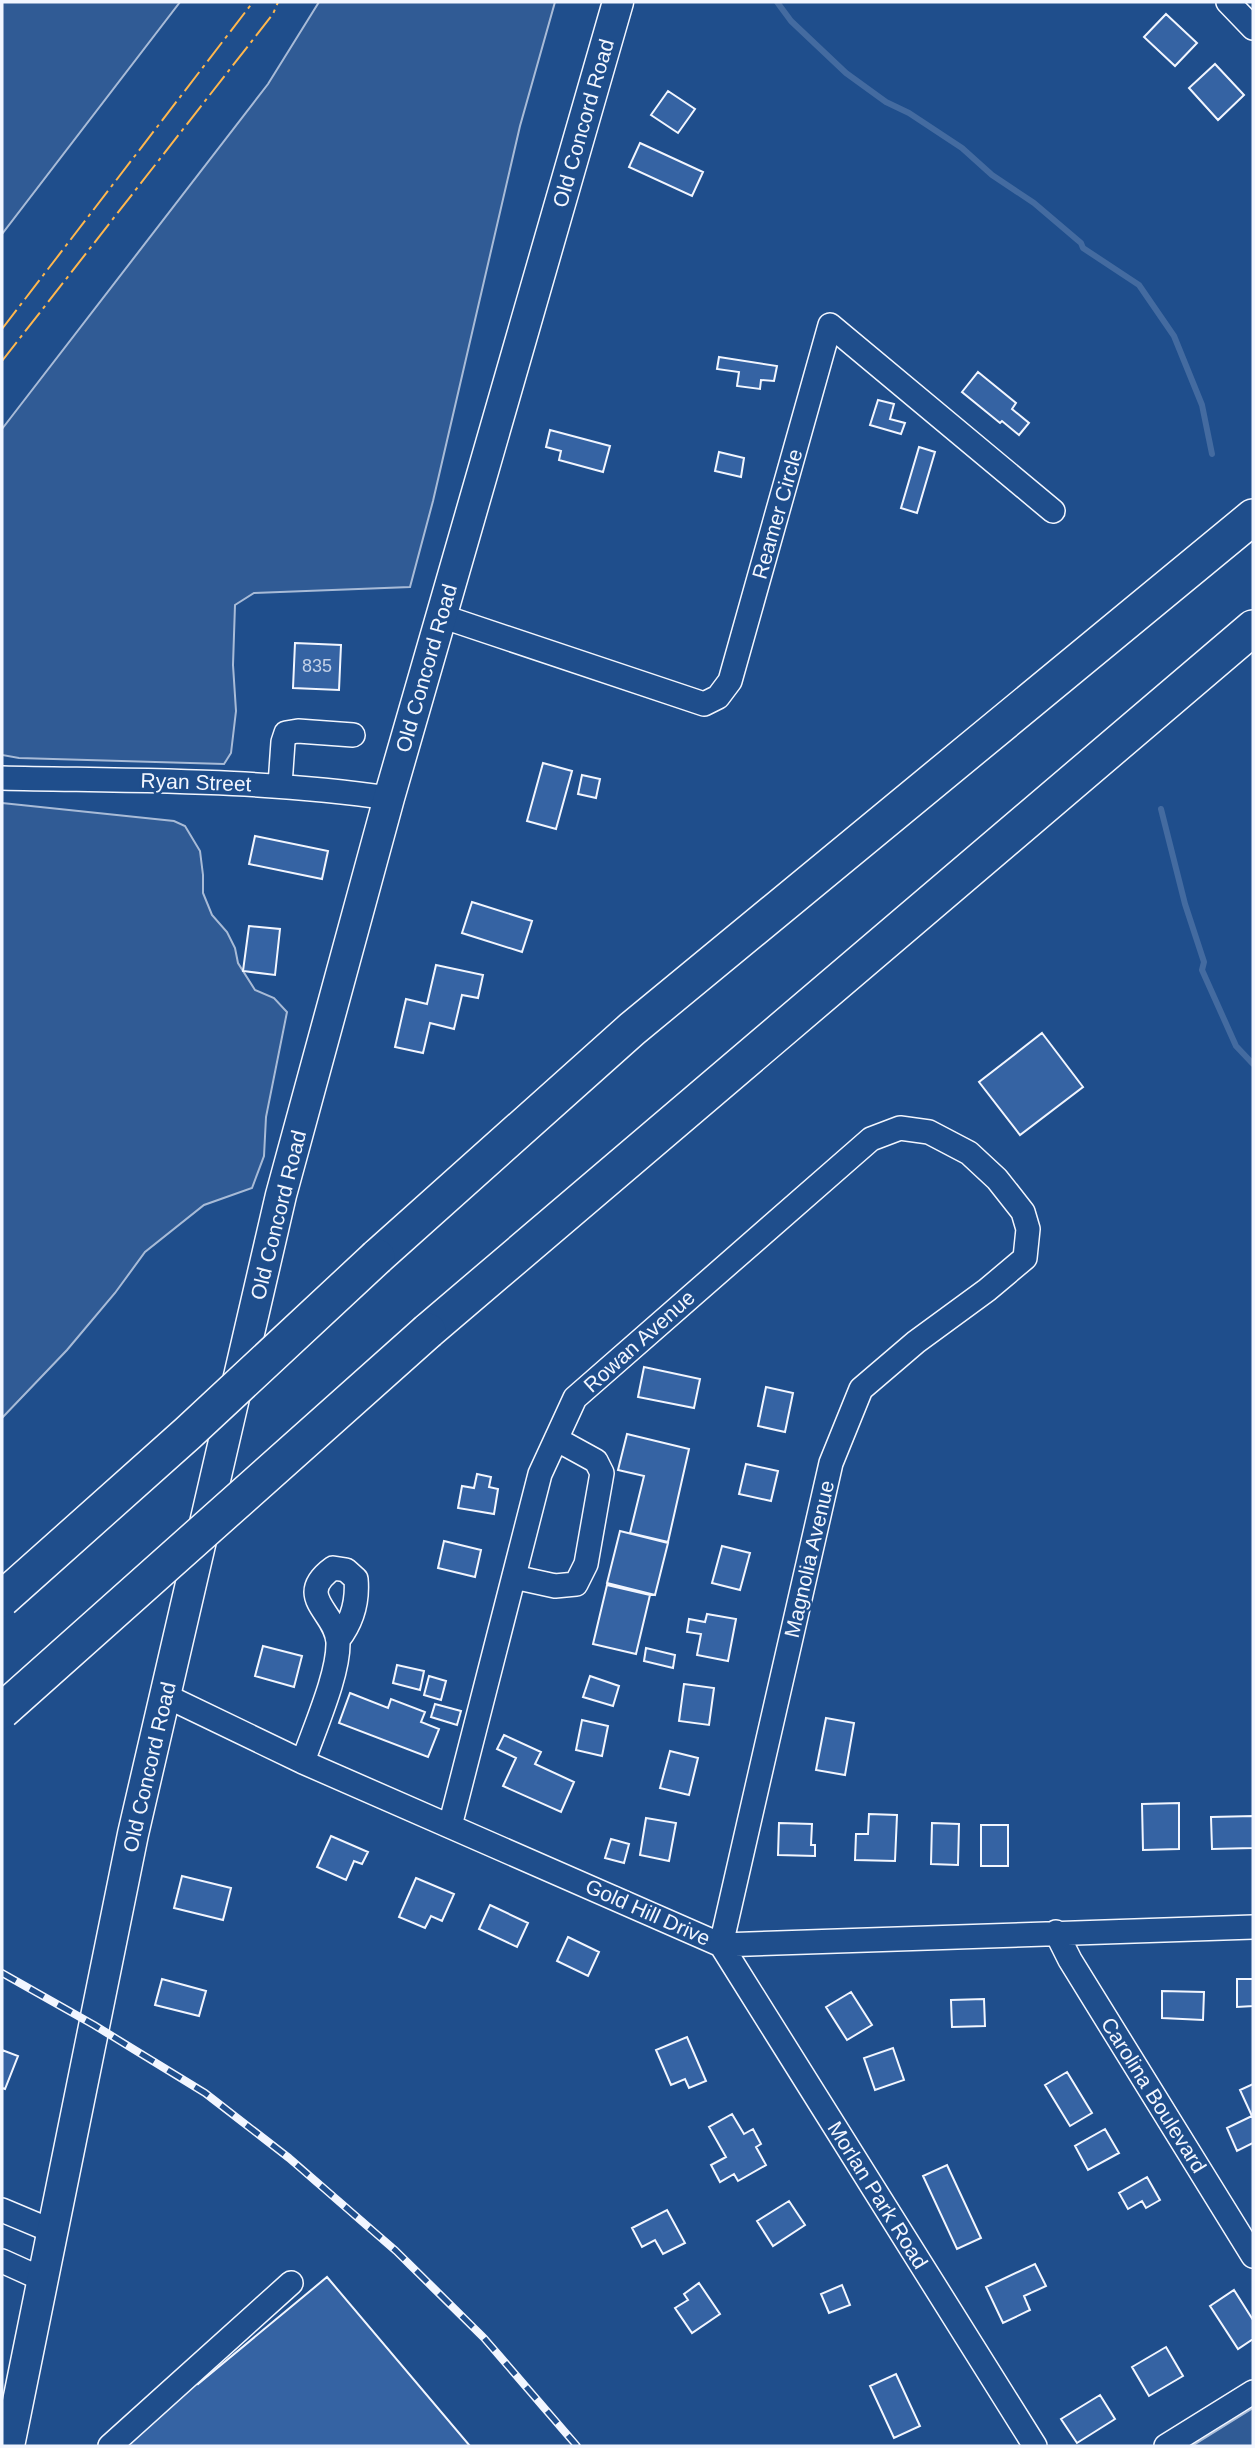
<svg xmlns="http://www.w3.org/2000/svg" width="1255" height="2448" font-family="Arial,sans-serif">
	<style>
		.built { fill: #305b95; stroke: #a8bbd7; stroke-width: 2 }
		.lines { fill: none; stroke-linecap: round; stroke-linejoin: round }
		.stream { stroke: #446ba0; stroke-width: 6 }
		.building { fill: #3563a3; stroke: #f2f6ff; stroke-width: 2 }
		.minor-casing { stroke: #f2f6ff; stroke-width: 26 }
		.major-casing { stroke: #f2f6ff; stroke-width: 33 }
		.highway-casing { stroke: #f2f6ff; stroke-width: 38 }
		.minor { stroke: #1f4e8c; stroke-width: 23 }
		.major { stroke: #1f4e8c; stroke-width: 30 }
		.highway { stroke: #1f4e8c; stroke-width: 35 }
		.rail-casing { stroke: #f2f6ff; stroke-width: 8 }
		.rail { stroke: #1f4e8c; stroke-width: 5; stroke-dasharray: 16; stroke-linecap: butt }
		.highway-bridge-casing { stroke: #f2f6ff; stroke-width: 38; stroke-linecap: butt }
		.highway-bridge { stroke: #1f4e8c; stroke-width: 35 }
		.power { stroke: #ffb74d; stroke-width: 2; stroke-dasharray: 24 5 3.5 5; stroke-linecap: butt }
		.labels { text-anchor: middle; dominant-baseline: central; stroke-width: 5; stroke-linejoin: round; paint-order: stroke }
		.number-label { font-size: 18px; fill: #c3d1e8 }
		.street-label { font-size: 21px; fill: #f2f6ff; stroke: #1f4e8c }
	</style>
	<rect width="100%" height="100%" fill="#1f4e8c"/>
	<!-- built -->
	<path class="built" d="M2,2h178l-178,232z
		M319,2h236l-35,124 -87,375 -23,86 -156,6 -19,12 -2,60 3,46 -5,42 -7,11 -205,-6 -17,-3v-326l266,-345z
		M2,803l172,18 11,5 15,25 3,24v18l9,22 15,17 8,16 3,15 17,27 19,8 13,14 -21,105 -2,39 -12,32 -48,17 -59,47 -30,41 -48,57 -65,68z
		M1253,2408v38h-61z"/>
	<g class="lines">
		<!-- stream -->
		<path class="stream" d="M777,2l14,19 55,52 40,29 23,11 53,35 30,27 42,28 47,40 2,5 56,37 35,51 28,69 10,49
			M1161,809l24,95 19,58 -2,8 34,76 17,18"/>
	</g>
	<!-- building -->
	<path class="building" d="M1166,14l31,29 -22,23 -31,-29z
		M1215,64l29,31 -26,25 -29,-32z
		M668,91l27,18 -17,24 -27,-18z
		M640,143l63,29 -11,24 -63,-29z
		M719,357l58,9 -3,15 -13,-1 -1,9 -23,-3 2,-14 -22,-3z
		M978,372l38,31 -4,6 17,14 -10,12 -17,-14 -2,2 -38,-31z
		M878,400l16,4 -4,15 15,4 -4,11 -31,-9z
		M550,430l60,16 -7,26 -44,-12 2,-9 -15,-4z
		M919,447l16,5 -18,61 -16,-5z
		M719,452l25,6 -3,19 -26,-6z
		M295,643l46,2 -2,45 -46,-2z
		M543,763l29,8 -16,58 -29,-8z
		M582,775l18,4 -4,19 -18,-4z
		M255,836l73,15 -6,28 -73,-15z
		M472,902l60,19 -10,31 -60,-19z
		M249,926l31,3 -5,46 -32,-4z
		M436,965l47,10 -5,23 -16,-3 -8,34 -24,-6 -7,30 -28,-6 11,-48 21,5z
		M1042,1033l41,54 -63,48 -41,-53z
		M644,1367l56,12 -6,29 -56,-11z
		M766,1387l27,6 -8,39 -27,-6z
		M627,1434l62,15 -21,93 -38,-9 14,-57 -26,-6z
		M746,1464l32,7 -7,30 -32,-7z
		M477,1474l14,3 -2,10 9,2 -4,25 -36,-6 4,-22 12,2z
		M620,1531l48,12 -13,52 -48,-12z
		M444,1541l37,9 -6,27 -37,-9z
		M722,1546l28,7 -10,37 -28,-7z
		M607,1585l43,10 -14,59 -43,-10z
		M707,1614l29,5 -8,42 -31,-6 4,-21 -14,-2 2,-13 16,3z
		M263,1646l39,10 -8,31 -39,-11z
		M646,1648l29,7 -2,13 -29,-7z
		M397,1665l27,6 -4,19 -27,-7z
		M429,1676l17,5 -5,19 -17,-5z
		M590,1676l29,10 -6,20 -30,-9z
		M684,1684l30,4 -5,37 -30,-4z
		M350,1693l38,15 3,-9 34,13 -4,10 18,7 -11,28 -89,-34z
		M435,1704l26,7 -4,14 -26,-8z
		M826,1718l28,5 -9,52 -29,-5z
		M582,1720l26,6 -6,30 -26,-6z
		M504,1735l37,17 -6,12 39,18 -13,30 -58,-26 13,-28 -19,-9z
		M670,1751l28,7 -9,37 -29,-7z
		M1179,1803v46l-36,1 -1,-46z
		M869,1814l28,1 -2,46 -40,-1 1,-26h12z
		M1253,1816v32l-41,1 -1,-32z
		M646,1818l30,5 -7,38 -29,-6z
		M779,1823l33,1 -1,21h4v11l-37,-1z
		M932,1823l27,1 -1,41 -27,-1z
		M981,1825h27v41h-27z
		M331,1836l37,16 -6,12 -8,-3 -8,19 -29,-13z
		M611,1839l18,5 -5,19 -19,-5z
		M182,1876l49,12 -8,32 -49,-12z
		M416,1878l38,16 -12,27 -11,-5 -6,12 -26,-11z
		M490,1905l38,18 -11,24 -38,-18z
		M568,1937l31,15 -11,24 -31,-15z
		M162,1979l44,12 -7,25 -44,-11z
		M1237,1979h16v27l-16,1z
		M1162,1991l42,1 -1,28 -41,-2z
		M851,1992l21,33 -25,15 -21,-33z
		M984,1999l1,27 -33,1 -1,-27z
		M687,2037l19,44 -17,7 -4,-9 -14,6 -15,-35z
		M893,2048l11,32 -29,10 -11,-32z
		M2,2050l16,6 -13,33 -3,-1z
		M1067,2072l25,41 -22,13 -25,-41z
		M1253,2084v59l-16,8 -10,-23 25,-12 -12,-26z
		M732,2114l12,20 9,-5 8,15 -5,3 10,18 -28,16 -4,-7 -14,8 -9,-17 15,-8 -17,-30z
		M1105,2129l14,24 -31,17 -13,-24z
		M947,2165l34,73 -24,11 -34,-73z
		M1147,2177l13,23 -14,8 -4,-7 -14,8 -9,-16z
		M789,2201l16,24 -32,21 -16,-25z
		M667,2210l18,33 -22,11 -8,-14 -13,7 -10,-19z
		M1035,2264l11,22 -22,10 6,14 -27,13 -17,-36z
		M327,2277l143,169h-352l78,-65 2,3z
		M699,2283l21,31 -28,19 -17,-25 13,-8 -4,-6z
		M842,2285l8,20 -21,8 -8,-19z
		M1234,2290l19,30v19l-15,10 -28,-43z
		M1166,2347l17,29 -34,20 -17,-29z
		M896,2374l24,52 -26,12 -24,-52z
		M1100,2395l15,24 -38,24 -16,-24z"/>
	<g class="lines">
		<!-- minor casing -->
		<g class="minor-casing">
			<path id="minor" d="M1228,2l25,26
				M441,616l263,88 14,-7 12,-16 100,-356 223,186
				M2,778c129,3 259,1 387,20
				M280,785l3,-43 3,-9 12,-2 55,4
				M514,1577l41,9 21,-2 10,-20 16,-91 -6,-12 -40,-22
				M166,1696l137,66 418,183 532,-18
				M303,1762c11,-33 36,-88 35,-120 -2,-31 -45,-45 -5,-74l13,2 10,9c2,23 -4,43 -18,61
				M450,1826l90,-352 35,-76 296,-259 29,-11 29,4 40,21 28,26 26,33 5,17 -3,29 -38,32 -71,52 -55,47 -30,74 -110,482 314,501
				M1056,1932l14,28 183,296
				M2,2210l50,21
				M2,2261l40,18
				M110,2446l181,-163
				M1166,2446l87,-54"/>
		</g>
		<!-- major casing -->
		<g class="major-casing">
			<path id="major" d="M9,2446l124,-612 148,-639 108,-397 229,-796"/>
		</g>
		<!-- highway casing -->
		<g class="highway-casing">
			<path id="highway" d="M377,1257l255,-228 621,-512
				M428,1331l825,-703"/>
		</g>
		<!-- minor -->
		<use href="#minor" class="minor"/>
		<!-- major -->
		<use href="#major" class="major"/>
		<!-- highway -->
		<use href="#highway" class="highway"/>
		<!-- rail casing -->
		<g class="rail-casing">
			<path id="rail" d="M2,1973l92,52 111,68 84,65 107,93 88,87 93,108"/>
		</g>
		<!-- rail -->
		<use href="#rail" class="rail"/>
		<!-- highway-bridge casing -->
		<g class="highway-bridge-casing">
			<path id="highway-bridge" d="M2,1599l186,-166 189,-176
				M2,1711l426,-380"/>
		</g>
		<!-- highway-bridge -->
		<use href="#highway-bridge" class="highway-bridge"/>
		<!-- power -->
		<path class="power" d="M2,329l251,-327
			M2,361l271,-347 5,-12"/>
	</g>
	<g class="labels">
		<!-- number labels -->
		<g class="number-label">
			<text x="317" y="666">835</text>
		</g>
		<!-- street labels -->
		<g class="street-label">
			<text transform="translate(583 123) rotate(-74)">Old Concord Road</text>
			<text transform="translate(777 514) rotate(-74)">Reamer Circle</text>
			<text transform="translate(426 668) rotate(-74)">Old Concord Road</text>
			<text transform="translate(196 782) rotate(2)">Ryan Street</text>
			<text transform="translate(278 1215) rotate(-76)">Old Concord Road</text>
			<text transform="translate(639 1341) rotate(-42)">Rowan Avenue</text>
			<text transform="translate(809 1559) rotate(-77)">Magnolia Avenue</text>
			<text transform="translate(149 1767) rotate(-77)">Old Concord Road</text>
			<text transform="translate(648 1912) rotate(24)">Gold Hill Drive</text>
			<text transform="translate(1154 2095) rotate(58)">Carolina Boulevard</text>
			<text transform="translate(878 2195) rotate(58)">Morlan Park Road</text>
		</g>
	</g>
	<!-- border -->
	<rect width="1255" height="2448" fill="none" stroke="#f2f6ff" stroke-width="7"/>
</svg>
